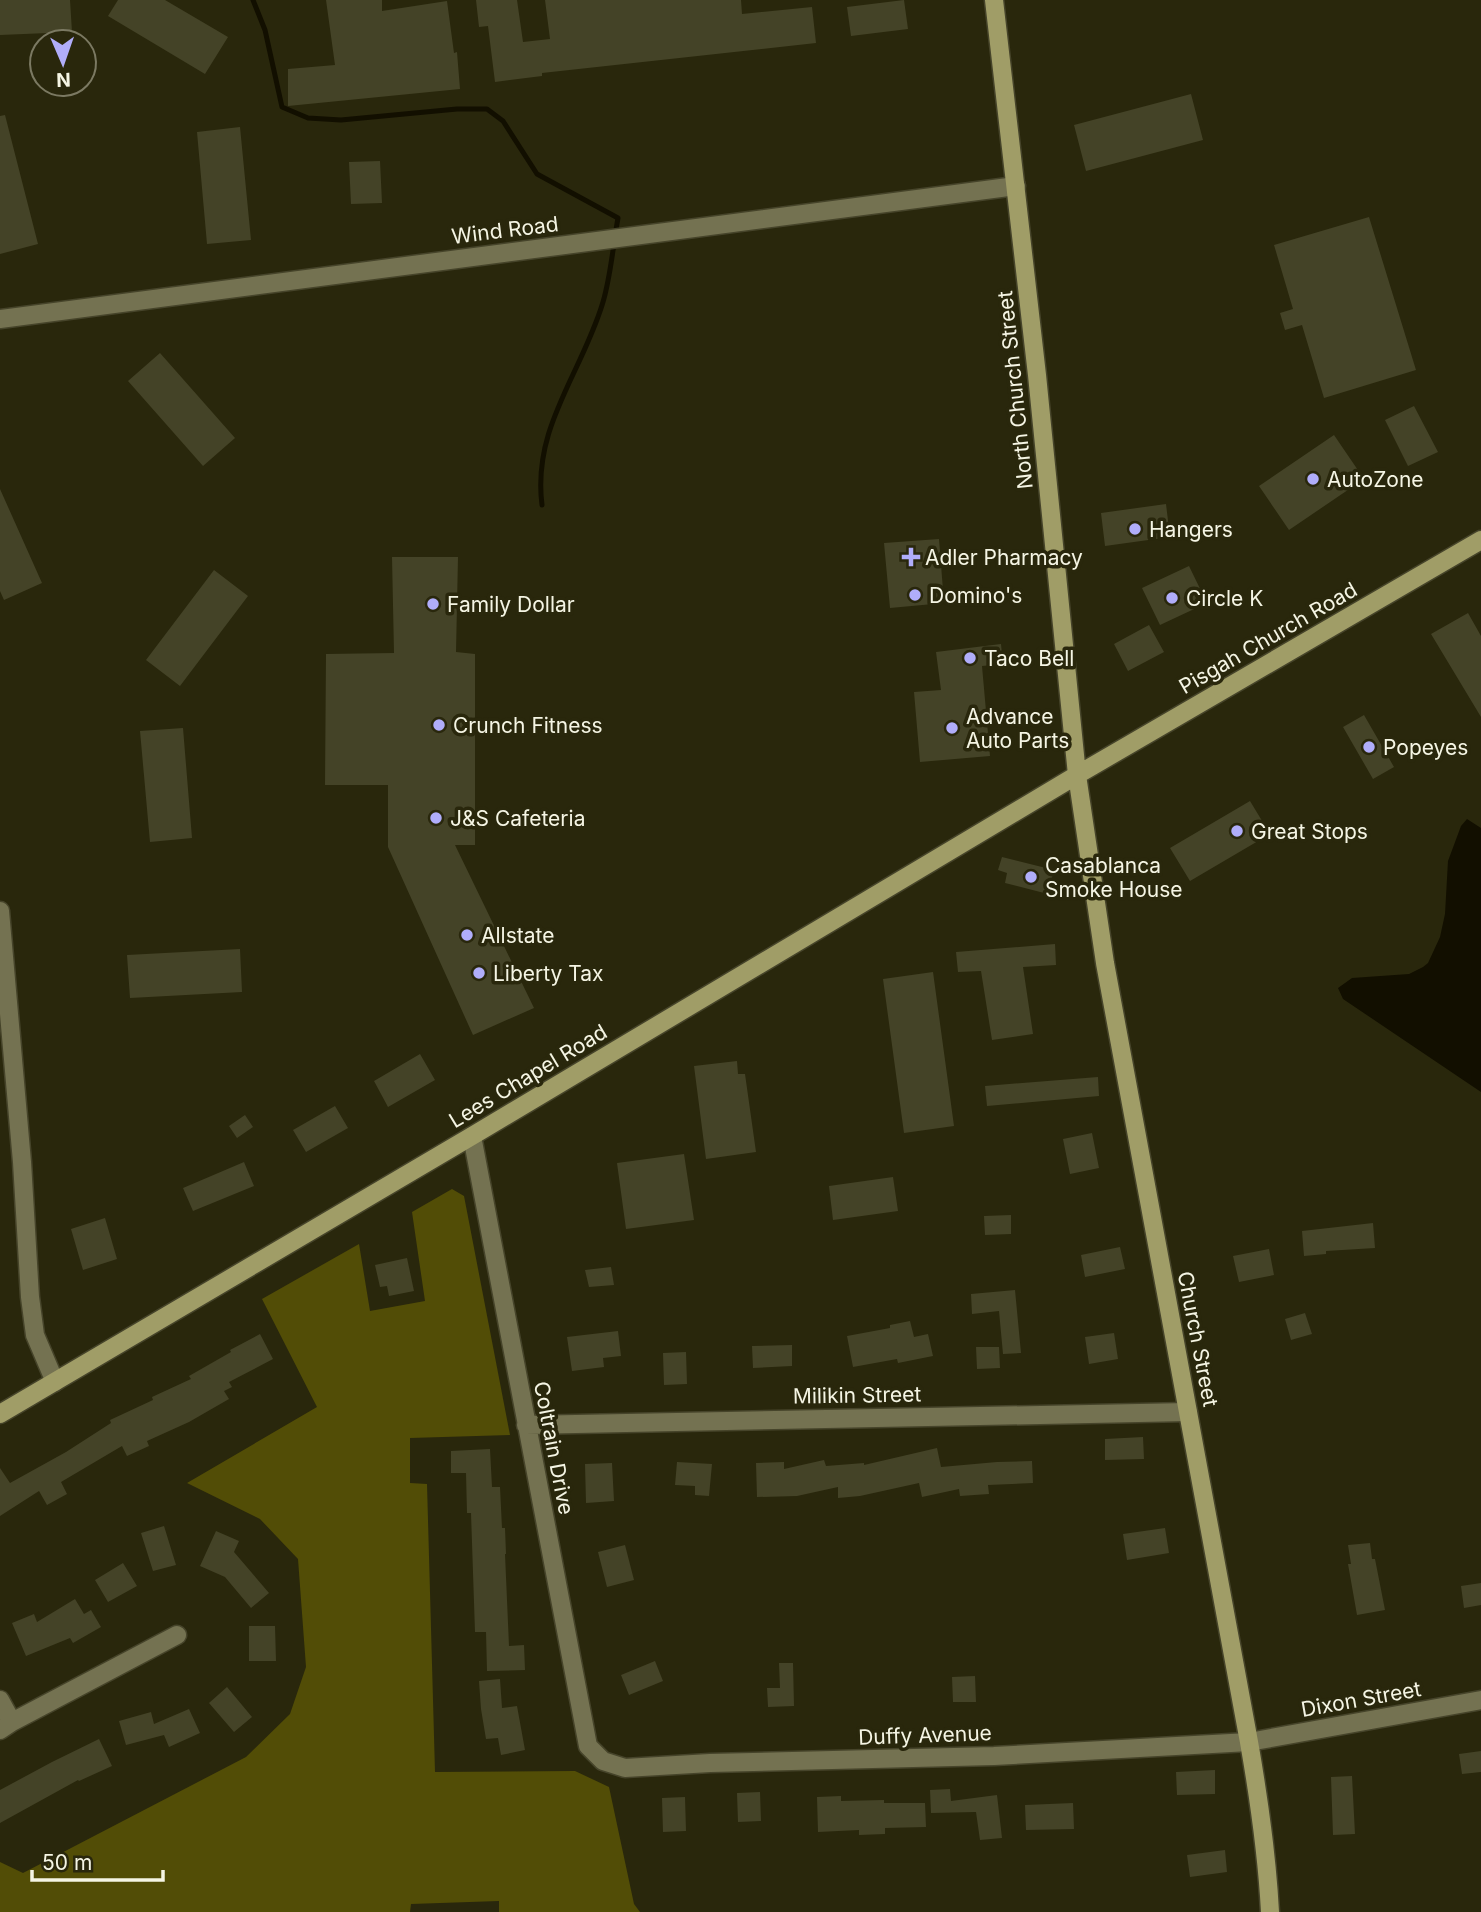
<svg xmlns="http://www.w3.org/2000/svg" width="1481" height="1912" font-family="Inter,sans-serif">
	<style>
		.green { fill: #524d06 }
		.water { fill: #120f00 }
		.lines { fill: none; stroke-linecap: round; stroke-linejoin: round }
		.stream { stroke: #120f00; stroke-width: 5 }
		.building { fill: #444327 }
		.street-casing { stroke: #46442a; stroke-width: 21 }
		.secondary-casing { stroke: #46442a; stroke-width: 21 }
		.street { stroke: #747251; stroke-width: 18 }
		.secondary { stroke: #a09d67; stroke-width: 18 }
		.poi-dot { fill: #b0adfa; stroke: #29270c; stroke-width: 2.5 }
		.labels { text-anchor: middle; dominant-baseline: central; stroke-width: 7; stroke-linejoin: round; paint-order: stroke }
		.street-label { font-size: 21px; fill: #f5f5e4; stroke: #29270c }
		.poi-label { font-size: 21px; fill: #f5f5e4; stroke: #29270c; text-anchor: start }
	</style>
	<rect width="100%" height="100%" fill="#29270c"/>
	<!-- green -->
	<path class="green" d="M452,1189l12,7 46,239 -100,3v45l17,1 8,288 140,-1 34,16 25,117 6,8h-141v-11l-88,3 -1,8h-410v-50l23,11 223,-116 44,-43 16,-47 -8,-108 -38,-40 -73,-36 130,-76 -55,-108 97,-55 11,67 55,-10 -13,-89z"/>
	<!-- water -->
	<path class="water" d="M1467,819l14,9v264l-138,-93 -5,-11 14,-10 57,-4 14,-7 5,-4 12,-26 5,-23 3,-53 13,-35z"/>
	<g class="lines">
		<!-- stream -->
		<path class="stream" d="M253,0l12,30 17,77 26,11 33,2 116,-11h30l16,12 34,53 81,44c-5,27 -7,57 -15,84 -21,71 -71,125 -61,203"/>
	</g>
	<!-- building -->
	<path class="building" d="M0,0h70l2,32 -72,3z
		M118,0h47l63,37 -23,37 -97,-58z
		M326,0h56v11l65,-10 7,52 3,-1 3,37 -172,17v-37l47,-4z
		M476,0h41l6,42 27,-3 -5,-39h196l1,14 70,-7 4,36 -274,30v3l-47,6 -7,-56 -9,1z
		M904,0l4,29 -57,7 -4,-29z
		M1191,94l12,46 -117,31 -12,-46z
		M5,115l33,129 -38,10v-138z
		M240,127l11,113 -44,4 -10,-112z
		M380,161l2,42 -31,1 -2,-42z
		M1369,217l47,153 -92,28 -22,-73 -17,5 -5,-17 13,-4 -19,-64z
		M160,353l75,85 -32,28 -75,-85z
		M1414,406l24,46 -30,14 -23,-46z
		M1334,435l30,44 -75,51 -30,-44z
		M0,489l42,94 -38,17 -4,-9z
		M1166,504l4,33 -65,9 -4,-33z
		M939,539l5,64 -54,5 -6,-65z
		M392,557h66l-2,95 19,2v191h-20l79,163 -61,27 -85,-188v-62h-63l1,-131 68,-1z
		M1189,566l18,37 -47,22 -18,-37z
		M214,570l34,26 -68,90 -34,-26z
		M1468,613l13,23v81l-50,-83z
		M1149,625l15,27 -36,19 -14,-27z
		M1001,644l2,20 -21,2 8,90 -70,6 -6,-70 27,-2 -5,-38z
		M1364,715l30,52 -21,12 -30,-52z
		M183,728l9,110 -42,4 -10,-111z
		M1250,801l20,33 -80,47 -20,-33z
		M1002,857l52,13 -6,24 -43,-11 2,-10 -9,-3z
		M1055,944l1,21 -33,2 10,67 -41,6 -11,-69 -23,1 -2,-20z
		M240,949l2,43 -112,6 -3,-43z
		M933,972l21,154 -50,7 -21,-154z
		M420,1054l15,26 -47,27 -14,-26z
		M737,1061l1,13h7l11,78 -50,7 -12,-93z
		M1098,1077l1,19 -112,10 -2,-20z
		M335,1106l13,22 -42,24 -13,-22z
		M245,1115l8,12 -16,11 -8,-12z
		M1092,1133l7,35 -29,6 -7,-35z
		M684,1154l10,66 -68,9 -9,-66z
		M244,1162l10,24 -61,25 -10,-23z
		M893,1177l5,34 -65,9 -4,-34z
		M1011,1215v19l-26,1 -1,-19z
		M105,1218l12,41 -34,11 -12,-41z
		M1373,1223l2,25 -49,3v3l-22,2 -2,-25z
		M1120,1247l5,22 -40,8 -4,-22z
		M1269,1249l5,26 -35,7 -6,-26z
		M407,1258l7,33 -25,5 -2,-10 -7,1 -5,-22z
		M611,1267l3,18 -25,2 -4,-17z
		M1015,1290l6,63 -18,1 -4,-43 -27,3 -1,-20z
		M1305,1313l7,21 -21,6 -6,-21z
		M910,1321l4,16 14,-3 5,22 -35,7 -1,-4 -44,8 -6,-31 43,-8v-3z
		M618,1331l3,25 -18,2 1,9 -32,4 -5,-34z
		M1114,1333l4,26 -29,5 -4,-27z
		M260,1334l13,25 -44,23 3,5 -8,4 5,8 -40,23 -42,19 2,5 -22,10 -5,-10 -61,36 6,12 -20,11 -8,-14 -39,25v-48l10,15 56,-31 45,-29 -1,-3 43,-20 -1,-3 39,-18 -2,-3 42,-24 -1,-2z
		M792,1345v21l-39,2 -1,-22z
		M976,1347h23l1,21 -23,1z
		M686,1352l1,32 -23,1 -1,-32z
		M1143,1437l1,22 -39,1v-21z
		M937,1448l4,19 56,-5 35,-1 1,22 -45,2 1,9 -29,2 -1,-7 -37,8 -3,-14 -59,13 -22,2v-11l-41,9 -40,1 -1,-34 28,-1v7l40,-9 2,6 38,-3v2z
		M490,1449l2,38h8l2,41h3l1,26h-1l4,92 15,-1 1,25 -38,1 -1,-39h-11l-4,-119h-4l-1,-40h-15v-22z
		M677,1462l35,2 -3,32 -14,-1v-9l-20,-1z
		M612,1463l2,38 -28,2 -1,-39z
		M164,1526l12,39 -23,6 -12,-38z
		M1165,1528l4,25 -42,7 -4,-26z
		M216,1531l23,10 -5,11 35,41 -18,15 -26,-31 -25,-11z
		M1370,1543l2,16h3l10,51 -28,5 -9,-51h3l-3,-19z
		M625,1545l9,35 -27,7 -9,-35z
		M123,1563l14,23 -29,16 -13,-22z
		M1481,1583v22l-17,3 -3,-22z
		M75,1599l9,15 7,-4 10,17 -28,16 -3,-5 -44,18 -14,-33 22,-9 3,8z
		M249,1626h26l1,35h-27z
		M655,1661l8,20 -34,14 -8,-20z
		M779,1663h14l1,43 -26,1 -1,-19h13z
		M975,1676l1,26h-23l-1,-25z
		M500,1679l2,29 15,-2 8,44 -24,5 -3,-17 -12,1 -5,-30 -2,-28z
		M227,1687l25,30 -18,15 -25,-29z
		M189,1709l11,24 -31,14 -5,-12 -38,10 -7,-24 32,-9 3,12z
		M99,1739l13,27 -33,15 -1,-1 -78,43v-33l52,-28z
		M1481,1751v21l-19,2 -3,-20z
		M1215,1770v24l-38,1 -1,-23z
		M1352,1776l3,58 -22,1 -2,-58z
		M950,1789l1,12 46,-6 5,43 -22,2 -4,-28 -45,1 -1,-23z
		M760,1792l1,29 -23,1 -1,-29z
		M841,1796v5l43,-1v3h41l1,24 -41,1v6l-26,1v-5l-41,2 -1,-35z
		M685,1797l1,34 -23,1 -1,-34z
		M1073,1803l1,26 -48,1 -1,-25z
		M1225,1850l2,22 -37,5 -3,-22z"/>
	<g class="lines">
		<!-- street casing -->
		<g class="street-casing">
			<path id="street" d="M0,319l1016,-133
				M0,911l22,251 8,135 5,38 20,47
				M472,1136l116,610 15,15 22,7 85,-5 284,-7 255,-14 232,-42
				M526,1425l662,-13
				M0,1700l12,22
				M0,1730l12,-8 165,-87"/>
		</g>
		<!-- secondary casing -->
		<g class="secondary-casing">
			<path id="secondary" d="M994,0l43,375 40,400 28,188 144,779c10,57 18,113 21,170
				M0,1414l472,-278 605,-361 404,-235"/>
		</g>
		<!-- street -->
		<use href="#street" class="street"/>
		<!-- secondary -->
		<use href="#secondary" class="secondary"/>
	</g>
	<!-- markers -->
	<g class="poi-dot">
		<circle cx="1313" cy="479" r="7"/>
		<circle cx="1135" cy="529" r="7"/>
		<path d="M907.5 546.5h7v7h7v7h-7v7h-7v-7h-7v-7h7z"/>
		<circle cx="915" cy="595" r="7"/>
		<circle cx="1172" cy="598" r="7"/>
		<circle cx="433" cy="604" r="7"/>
		<circle cx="970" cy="658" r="7"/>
		<circle cx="439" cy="725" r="7"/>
		<circle cx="952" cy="728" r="7"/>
		<circle cx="1369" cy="747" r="7"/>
		<circle cx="436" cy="818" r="7"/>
		<circle cx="1237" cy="831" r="7"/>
		<circle cx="1031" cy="877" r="7"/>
		<circle cx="467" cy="935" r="7"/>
		<circle cx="479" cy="973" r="7"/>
	</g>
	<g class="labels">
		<!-- street labels -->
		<g class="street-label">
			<text transform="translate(505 230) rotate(-7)">Wind Road</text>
			<text transform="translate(1015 390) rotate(-96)">North Church Street</text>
			<text transform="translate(1268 638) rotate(-30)">Pisgah Church Road</text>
			<text transform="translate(528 1076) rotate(-31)">Lees Chapel Road</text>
			<text transform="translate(1198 1339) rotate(79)">Church Street</text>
			<text transform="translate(857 1395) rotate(-1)">Milikin Street</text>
			<text transform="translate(554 1448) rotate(79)">Coltrain Drive</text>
			<text transform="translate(1361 1699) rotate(-10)">Dixon Street</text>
			<text transform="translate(925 1735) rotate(-2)">Duffy Avenue</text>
		</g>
		<!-- poi labels -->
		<g class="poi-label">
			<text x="1327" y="479">AutoZone</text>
			<text x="1149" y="529">Hangers</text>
			<text x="925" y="557">Adler Pharmacy</text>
			<text x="929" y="595">Domino's</text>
			<text x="1186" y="598">Circle K</text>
			<text x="447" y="604">Family Dollar</text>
			<text x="984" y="658">Taco Bell</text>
			<text x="966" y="716">Advance<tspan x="966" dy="24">Auto Parts</tspan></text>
			<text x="453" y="725">Crunch Fitness</text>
			<text x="1383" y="747">Popeyes</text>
			<text x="450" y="818">J&amp;S Cafeteria</text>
			<text x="1251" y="831">Great Stops</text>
			<text x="1045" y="865">Casablanca<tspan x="1045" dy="24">Smoke House</tspan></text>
			<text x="481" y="935">Allstate</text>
			<text x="493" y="973">Liberty Tax</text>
		</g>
	</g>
	<!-- north arrow -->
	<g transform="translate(63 63) rotate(178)"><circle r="33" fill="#29270c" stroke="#7b7962" stroke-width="2"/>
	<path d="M0-5L12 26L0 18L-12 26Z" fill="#b0adfa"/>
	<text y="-10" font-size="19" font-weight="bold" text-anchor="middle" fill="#f5f5e4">N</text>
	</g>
	<!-- scale -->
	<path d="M32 1870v10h131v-10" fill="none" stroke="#f5f5e4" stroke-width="3.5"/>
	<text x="42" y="1870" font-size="21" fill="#f5f5e4" stroke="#29270c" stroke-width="5" paint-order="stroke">50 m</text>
</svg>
